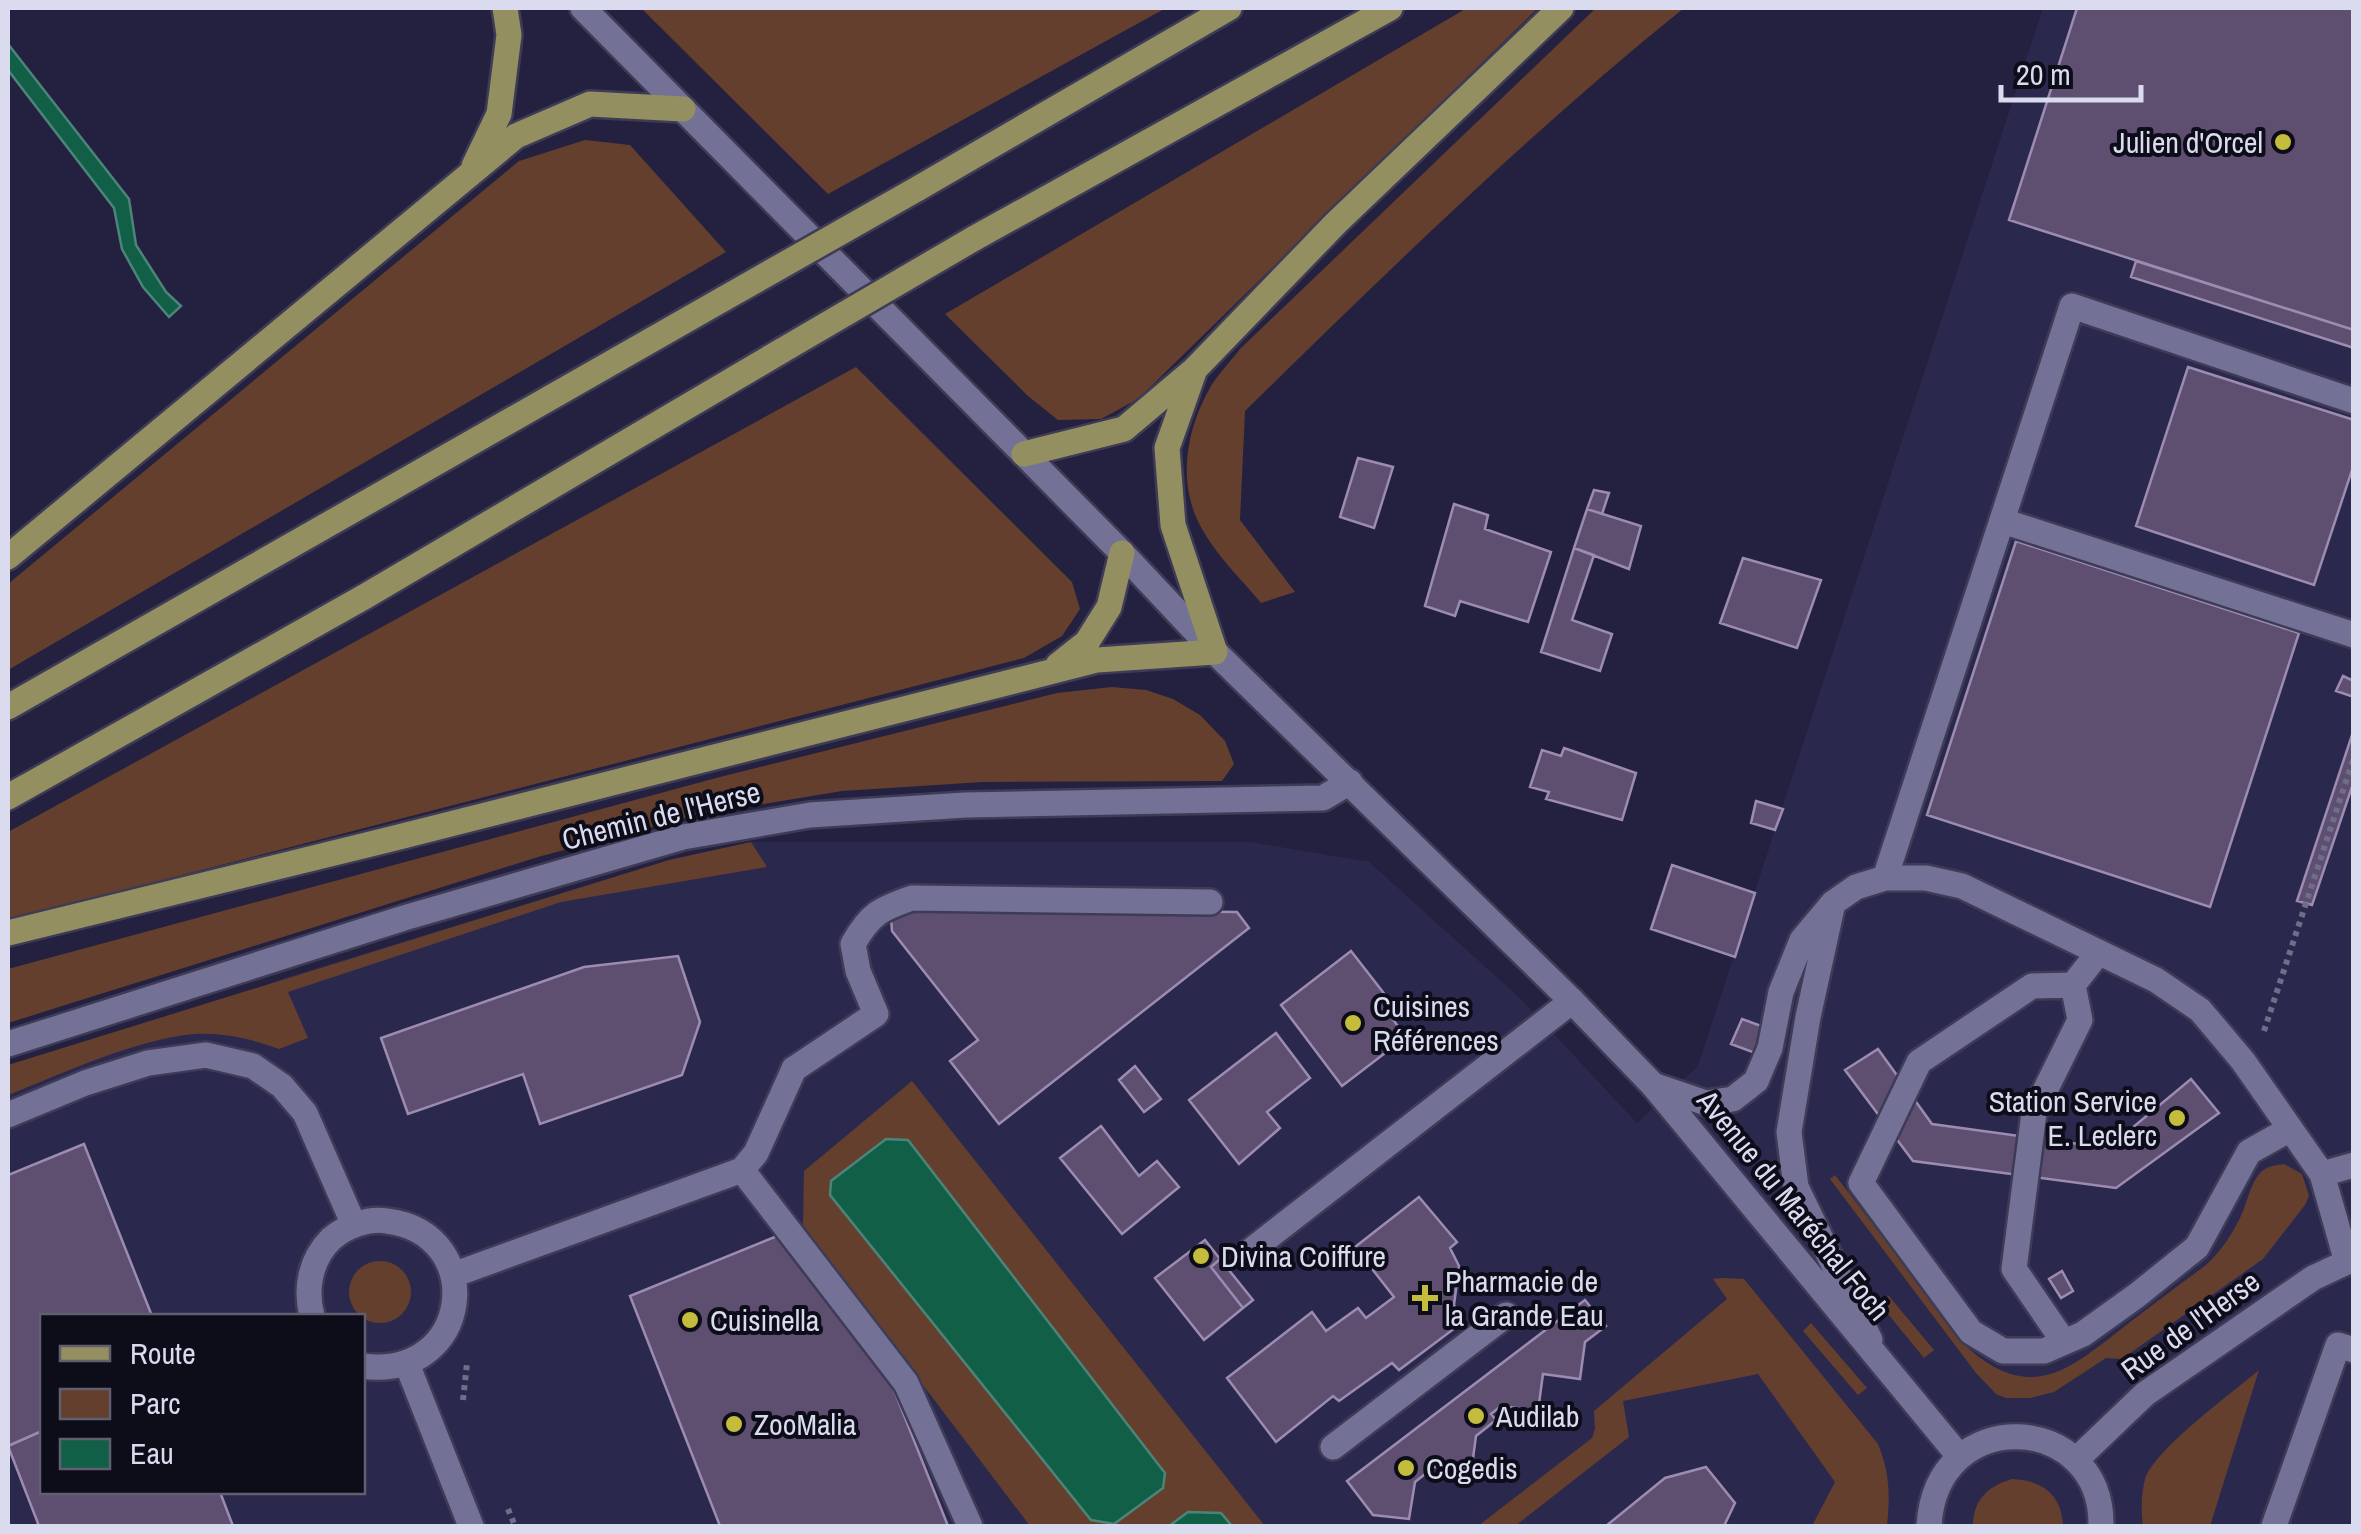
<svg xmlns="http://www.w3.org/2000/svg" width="2361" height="1534" font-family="'Archivo Narrow',sans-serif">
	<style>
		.built { fill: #2b284d; fill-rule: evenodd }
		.green { fill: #643f2e }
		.water { fill: #105f46; stroke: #4d8479; stroke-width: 2.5 }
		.building { fill: #5e4e70; stroke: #9d8cb1; stroke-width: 2.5 }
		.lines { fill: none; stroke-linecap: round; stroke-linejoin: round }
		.service-casing { stroke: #3e3b56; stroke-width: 30 }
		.minor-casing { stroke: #3e3b56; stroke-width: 30 }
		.tertiary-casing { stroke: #3e3b56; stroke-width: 30 }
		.primary-casing { stroke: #3e3b56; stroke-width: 30 }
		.path { stroke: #6f6e88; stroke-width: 6; stroke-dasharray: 5 5; stroke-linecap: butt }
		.service { stroke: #737296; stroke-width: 25 }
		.minor { stroke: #737296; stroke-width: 25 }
		.tertiary { stroke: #737296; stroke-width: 25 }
		.primary { stroke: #938f61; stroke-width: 25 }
		.primary-bridge-casing { stroke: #3e3b56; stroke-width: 30; stroke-linecap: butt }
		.primary-bridge { stroke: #938f61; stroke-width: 25 }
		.poi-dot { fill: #c4bc3d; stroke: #0d0d1a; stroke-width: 4 }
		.labels { text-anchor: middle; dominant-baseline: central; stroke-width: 8; stroke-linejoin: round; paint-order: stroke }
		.poi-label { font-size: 30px; fill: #dbdbf0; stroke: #0d0d1a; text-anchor: start }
		.street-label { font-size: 30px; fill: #dbdbf0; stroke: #0d0d1a }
	</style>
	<rect width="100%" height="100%" fill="#23213f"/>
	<!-- built -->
	<path class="built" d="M2043,8h310v1518h-2345v-435l276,-113 385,-118 82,-18h500l118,20 152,137 116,124 61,-57zM42,1316h320v176h-320z"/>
	<!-- green -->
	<path class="green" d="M641,8h525l-338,186z
		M1467,8h71l-400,391 -37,20 -43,1 -30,-24 -83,-82z
		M1596,8h88c-154,124 -297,264 -439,403l-5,109 55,72 -34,11c-20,-24 -44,-47 -59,-74 -26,-45 -16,-100 9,-143 8,-13 20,-25 29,-37z
		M585,140l45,5 96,107 -718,418v-86l511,-423z
		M856,367l216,215 8,27 -18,27 -38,22 -1016,262v-88z
		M1112,687l34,3 27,9 27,16 25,26 9,23 -12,17 -239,1 -141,9 -146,24 -158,42 -530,166v-54l712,-192 337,-84z
		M751,842l16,25 -206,35 -273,90 20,46 -29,11c-27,-10 -56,-17 -85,-15 -58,5 -132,40 -186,61v-30l661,-205z
		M912,1081l353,445h-235l-227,-299 1,-56z
		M2284,1164l18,10 7,22 -4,9 -42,54 -141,100 -16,-1 -52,34 -24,6h-24l-10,-4 -20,-21 -146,-194 5,-4 134,174c64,55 102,19 156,-23 27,-21 54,-41 81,-61 15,-14 25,-29 34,-47 7,-14 10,-35 21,-46 7,-6 14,-7 23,-8z
		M349 1292a31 31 0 1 1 62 0a31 31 0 1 1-62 0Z
		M1721,1278l23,1 134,165c12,30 12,50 9,82h-75l23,-44 -77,-108 -135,27 6,36 -114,89h-37l114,-88 3,-9 -1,-18 133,-112 -14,-20z
		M1888,1295l46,55 -10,8 -45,-55z
		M1811,1323l56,65 -9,7 -55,-64z
		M2259,1370l-49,156h-67c-2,-14 -2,-32 2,-47 10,-30 87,-86 114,-109z
		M2012,1479c30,1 50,16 51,47h-90c0,-26 15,-40 39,-47z"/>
	<!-- water -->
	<path class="water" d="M8,44l121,155 7,46 30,47 15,14 -12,11 -26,-30 -21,-38 -8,-41 -106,-138z
		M886,1139l22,1 257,333 -2,15 -49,36 -23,-4 -261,-325 1,-14z
		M1188,1512l33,1 11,13h-63z"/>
	<!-- building -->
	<path class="building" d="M2077,8h277v322l-345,-110z
		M2136,261l218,69v18l-223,-71z
		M2188,367l166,53v44l-40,121 -178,-59z
		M1358,458l35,9 -19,61 -34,-11z
		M1594,490l15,3 -7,21 -15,-5z
		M1454,504l34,11 -3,14 66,23 -23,70 -68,-21 -5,15 -30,-10z
		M1587,509l54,17 -12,43 -55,-21z
		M2016,541l283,92 -89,274 -283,-92z
		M1574,548l20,7 -22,65 40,14 -12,37 -59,-19z
		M1743,558l78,22 -24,68 -77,-25z
		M2343,676l11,5v16l-18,-6z
		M2354,729v52l-42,124 -15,-4z
		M1564,748l72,25 -14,47 -76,-21 3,-7 -19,-5 12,-37 19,6z
		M1756,801l27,8 -8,21 -24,-7z
		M1672,865l83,28 -20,64 -84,-28z
		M921,903l7,6 309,3 12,16 -250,196 -49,-63 28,-21 -86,-109 -1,-13z
		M1351,951l42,54 -7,5 20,27 -64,49 -61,-81z
		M678,956l22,66 -18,53 -142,49 -17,-50 -115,40 -27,-76 203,-71z
		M1742,1019l22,8 -9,26 -24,-9z
		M1276,1033l34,45 -43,34 13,16 -41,36 -50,-64z
		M1878,1049l54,75 176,24 83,-69 28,34 -103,75 -203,-27 -68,-91z
		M1135,1066l26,33 -17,13 -25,-32z
		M1101,1126l38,50 18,-15 22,26 -57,47 -62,-76z
		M84,1144l68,172h-110v115l-34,15v-271z
		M1419,1197l38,45 -7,6 9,18 -5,39 9,17 -64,48 -7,-7 -53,38 -6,-5 -57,46 -49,-64 85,-66 14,19 32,-23 8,10 28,-21 -39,-50z
		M782,1234l110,151 56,141h-228l-90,-230z
		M1205,1240l15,19 -9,8 32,41 -39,32 -49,-62z
		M1220,1259l33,41 -10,8 -32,-41z
		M2062,1271l11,20 -12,7 -12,-19z
		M1585,1300l21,26 -21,16 -5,37 -37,-5 -5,37 -37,-5 -10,8 5,6 -20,16 -5,37 -37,-6 -19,15 -6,37 -36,-4 -26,-34z
		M42,1431v61h178l13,34h-194l-31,-80z
		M1706,1467l29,36 -11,23h-118l59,-48z"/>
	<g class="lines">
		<!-- service casing -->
		<g class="service-casing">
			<path id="service" d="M2003,521l351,114
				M1885,878l187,-572 282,95
				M1833,903l23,-16 29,-9h41l36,8 194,94 44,30 43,51 79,113 25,88
				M2099,952l-26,33 -41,1 -113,76 -58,121 110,149 32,19h41l39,-17 53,-38 61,-49 52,-95 41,-23
				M794,1069l82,-55 -18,-43 -5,-27c17,-30 27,-35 59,-46l298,4
				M1653,1085l53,18 27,-4 23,-18 14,-33 11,-56 21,-52 31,-37 -25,114 -19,115 7,55 74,153
				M8,1115l77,-32 63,-20 58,-8 47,11 29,20 23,27 49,112
				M742,1170l164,213 64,143
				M2322,1174l32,-9
				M1249,1252l323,-251
				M2064,1342l-50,-73 20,-156 46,-93 -7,-35
				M1333,1447l173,-132
				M2076,1460l69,-66 168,-116 34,-16 7,-1
				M2274,1526l64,-181 16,5"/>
		</g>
		<!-- minor casing -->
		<g class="minor-casing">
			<path id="minor" d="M8,1044l396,-126 279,-81 127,-22 155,-10 358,-7 27,-16
				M453,1275l289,-105 14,-17 38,-84
				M312,1316c-7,-27 -2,-56 19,-77 15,-13 37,-21 56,-18 102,13 85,160 -25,145
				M407,1364l64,162"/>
		</g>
		<!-- tertiary casing -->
		<g class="tertiary-casing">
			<path id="tertiary" d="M583,8l539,545 93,99 357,349 81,84 306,371
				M1929,1526c7,-124 174,-114 172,0"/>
		</g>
		<!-- primary casing -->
		<g class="primary-casing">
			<path id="primary" d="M474,166l25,-52 10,-79 -4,-27
				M917,189l312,-181
				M973,239l417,-231
				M1024,454l100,-25 71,-60 141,-146 225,-215
				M8,557l508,-421 74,-32 93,5
				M1058,665l29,-23 22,-35 13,-54
				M8,707l717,-409
				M8,797l356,-200 419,-247
				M8,933l383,-94 706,-179 118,-8 -42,-127 -6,-77 28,-79"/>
		</g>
		<!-- path -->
		<path class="path" d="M2264,1031l90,-274
			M463,1400l4,-37
			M508,1509l7,17"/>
		<!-- service -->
		<use href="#service" class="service"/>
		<!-- minor -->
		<use href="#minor" class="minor"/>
		<!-- tertiary -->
		<use href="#tertiary" class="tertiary"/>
		<!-- primary -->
		<use href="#primary" class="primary"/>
		<!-- primary-bridge casing -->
		<g class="primary-bridge-casing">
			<path id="primary-bridge" d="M725,298l192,-109
				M783,350l190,-111"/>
		</g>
		<!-- primary-bridge -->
		<use href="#primary-bridge" class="primary-bridge"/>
	</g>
	<!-- markers -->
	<g class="poi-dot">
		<circle cx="2283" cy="142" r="10"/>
		<circle cx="1353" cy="1023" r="10"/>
		<circle cx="2177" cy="1118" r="10"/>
		<circle cx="1201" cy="1256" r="10"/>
		<path d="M1420 1283h10v10h10v10h-10v10h-10v-10h-10v-10h10z"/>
		<circle cx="690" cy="1320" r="10"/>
		<circle cx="1476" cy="1416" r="10"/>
		<circle cx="734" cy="1424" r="10"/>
		<circle cx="1406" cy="1468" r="10"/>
	</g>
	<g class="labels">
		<!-- poi labels -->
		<g class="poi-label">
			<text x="2263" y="142" text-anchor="end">Julien d'Orcel</text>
			<text x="1373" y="1006">Cuisines<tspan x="1373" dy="34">Références</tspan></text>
			<text x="2157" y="1101" text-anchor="end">Station Service<tspan x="2157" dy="34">E. Leclerc</tspan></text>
			<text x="1221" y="1256">Divina Coiffure</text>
			<text x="1445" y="1281">Pharmacie de<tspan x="1445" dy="34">la Grande Eau</tspan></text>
			<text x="710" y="1320">Cuisinella</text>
			<text x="1496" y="1416">Audilab</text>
			<text x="754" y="1424">ZooMalia</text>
			<text x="1426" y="1468">Cogedis</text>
		</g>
		<!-- street labels -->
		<g class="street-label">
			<text transform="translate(661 815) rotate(-14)">Chemin de l'Herse</text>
			<text transform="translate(1794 1205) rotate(51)">Avenue du Maréchal Foch</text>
			<text transform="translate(2190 1325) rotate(-36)">Rue de l'Herse</text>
		</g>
	</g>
	<!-- border -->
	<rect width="2361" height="1534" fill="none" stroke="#dbdbf0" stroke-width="20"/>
	<!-- legend -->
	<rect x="40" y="1314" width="325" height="180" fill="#0d0d1a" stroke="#5f5f70" stroke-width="2.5"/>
	<rect x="60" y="1346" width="50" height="15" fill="#938f61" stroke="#5f5f70" stroke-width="2.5"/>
	<text x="130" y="1364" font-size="30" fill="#dbdbf0">Route</text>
	<rect x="60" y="1389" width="50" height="30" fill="#643f2e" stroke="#5f5f70" stroke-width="2.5"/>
	<text x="130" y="1414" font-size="30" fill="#dbdbf0">Parc</text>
	<rect x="60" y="1439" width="50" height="30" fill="#105f46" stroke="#5f5f70" stroke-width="2.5"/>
	<text x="130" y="1464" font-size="30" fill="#dbdbf0">Eau</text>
	<!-- scale -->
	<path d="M2001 85v15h140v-15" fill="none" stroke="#dbdbf0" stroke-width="5"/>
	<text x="2016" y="85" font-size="30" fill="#dbdbf0" stroke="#0d0d1a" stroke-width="8" paint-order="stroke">20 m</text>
</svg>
